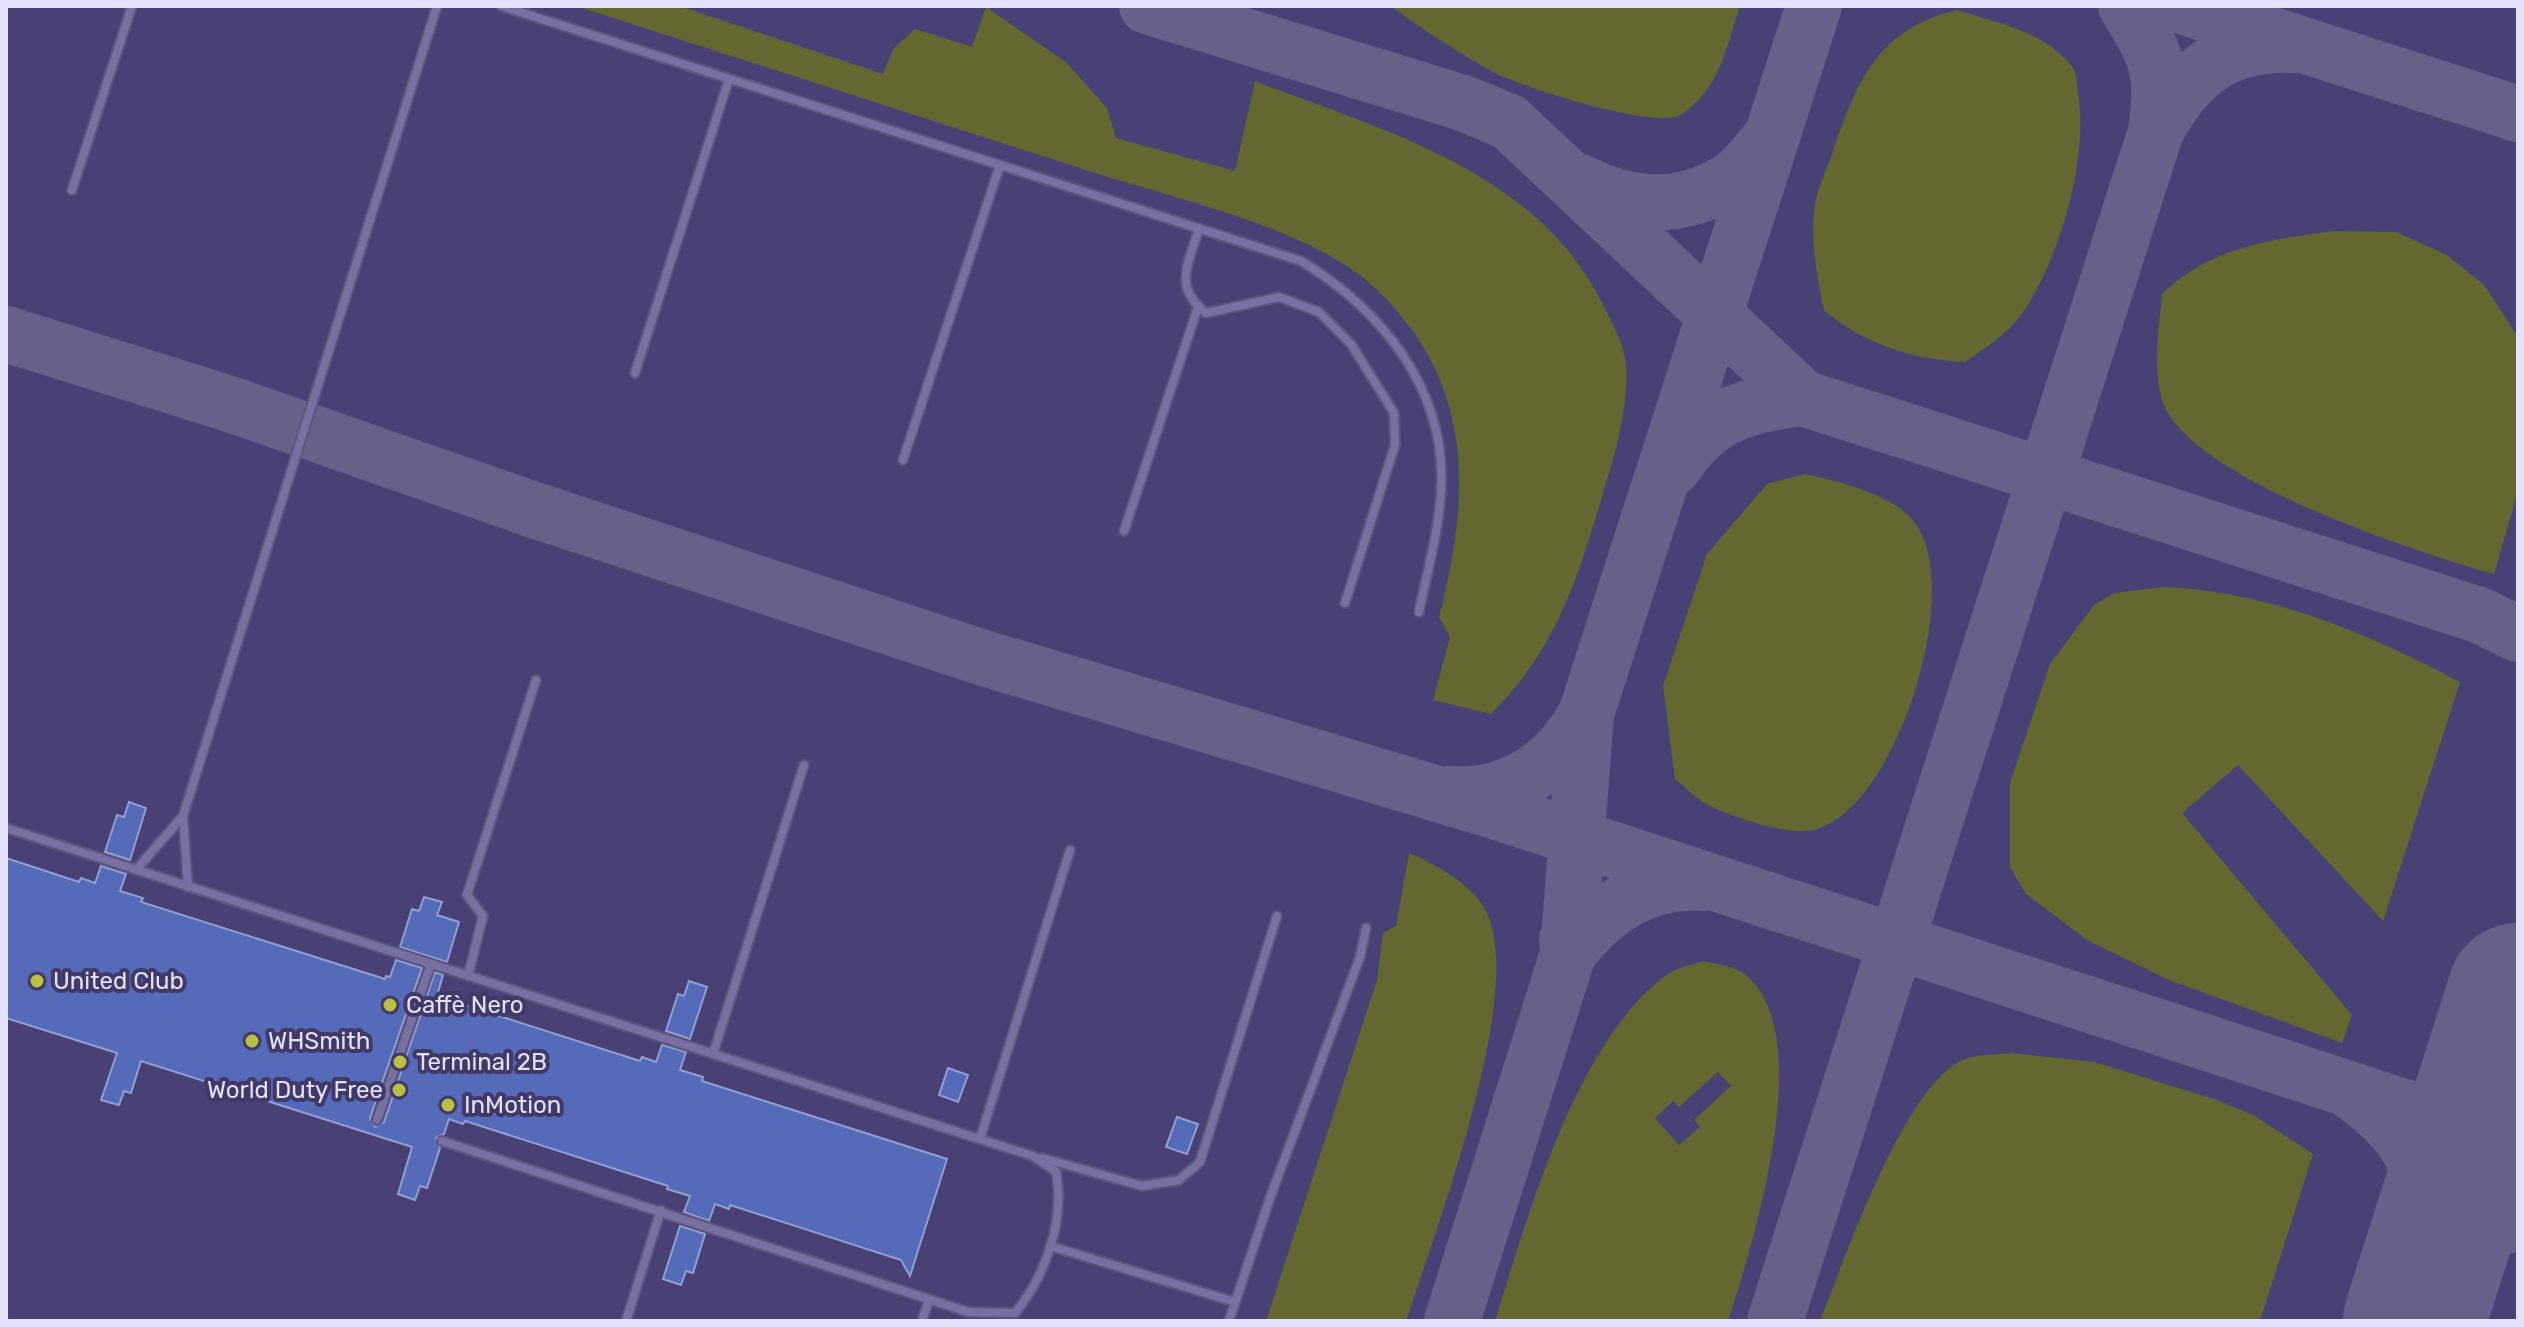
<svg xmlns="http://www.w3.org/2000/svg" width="2524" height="1327" font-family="Rubik,sans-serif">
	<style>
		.built { fill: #494075 }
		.green { fill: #656731; fill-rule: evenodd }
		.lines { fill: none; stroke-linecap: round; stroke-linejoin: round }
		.taxiway { stroke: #67608a; stroke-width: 56 }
		.runway { stroke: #67608a; stroke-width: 142 }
		.building { fill: #556bba; stroke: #8f9fd2; stroke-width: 2 }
		.service-casing { stroke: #5d557c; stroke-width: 12 }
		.service { stroke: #7770a2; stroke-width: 8 }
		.poi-dot { fill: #bdbf43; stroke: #413967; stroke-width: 3 }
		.labels { text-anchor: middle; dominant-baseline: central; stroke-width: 8; stroke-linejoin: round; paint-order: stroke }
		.poi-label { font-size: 24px; fill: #e4e1fd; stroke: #413967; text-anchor: start }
	</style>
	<rect width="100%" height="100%" fill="#413967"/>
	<!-- built -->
	<path class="built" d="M6,6h2512v1315h-2512z"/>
	<!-- green -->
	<path class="green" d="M576,6h103l204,68 10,-25 22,-20 57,18 14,-40 81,56 40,45 9,30 119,33 20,-90c131,51 285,90 350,228 9,18 19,36 21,56 3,49 -14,97 -27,142 -25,82 -46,145 -108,207l-58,-14 17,-63 -11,-20c32,-124 36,-235 -65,-330 -63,-59 -202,-89 -285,-116 -171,-55 -342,-110 -513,-165z
		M1391,6h349c-13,39 -21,86 -60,109 -25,15 -159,-28 -187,-43 -35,-20 -70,-42 -102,-66z
		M1957,10c41,13 85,21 114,55 6,7 6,20 7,29 11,65 -19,167 -57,221 -14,19 -37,34 -56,47 -51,-2 -102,-18 -141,-52 -7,-31 -13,-66 -10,-98 1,-19 12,-40 18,-58 24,-71 45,-125 125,-144z
		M2333,231l63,1 51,23 37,30 34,52v154l-24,83c-74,-21 -313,-97 -333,-177 -8,-33 -2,-70 1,-103 49,-47 107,-54 171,-63z
		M1805,474c34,8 87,19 110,49 50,66 -19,288 -102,307 -24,6 -82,-13 -105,-25 -12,-6 -23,-18 -33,-26l-12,-93 44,-132 60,-70z
		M2165,587c105,5 203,46 295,95l-77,239 -145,-156 -56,48 170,202 -10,28 -173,-63 -82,-40 -61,-46 -16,-27v-84l40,-119 44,-59 20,-12z
		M1409,853c26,11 63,31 77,58 41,80 -52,324 -80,410h-140l111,-341 6,-47 13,-7z
		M1704,961c12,3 31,6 41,13 74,60 8,270 -17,347h-233c33,-105 80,-277 170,-345 10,-8 27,-11 39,-15zM1718,1072l13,14 -37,34 6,7 -21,18 -24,-27 18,-17 6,6z
		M2011,1053l83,9 123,38 36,15 60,39 -53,167h-440c24,-59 86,-244 148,-263 13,-4 30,-3 43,-5z"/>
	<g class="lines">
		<!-- taxiway -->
		<path class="taxiway" d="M1147,6l316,97 46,19 294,276 676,217 39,19
			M2182,6l336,108
			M2156,131c31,-58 69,-89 138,-86
			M1580,182c51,26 102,29 152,-3 14,-9 27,-28 38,-41
			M6,334l227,71 298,104 453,149 507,152 1027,334
			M1672,469c36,-54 69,-63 131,-71
			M1450,794c60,4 108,-28 136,-80l-1,4
			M1567,939l1,15c34,-45 77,-75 136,-71
			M2354,1094c67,46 83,102 75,180
			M2415,1316c16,-48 53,-83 103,-93
			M1452,1321l116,-367 18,-240 228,-708
			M1775,1321l381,-1190c9,-58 1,-77 -30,-125"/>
		<!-- runway -->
		<path class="runway" d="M2414,1321l104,-327"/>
	</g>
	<!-- building -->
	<path class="building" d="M129,802l17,6 -16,52 -25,-8 12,-37 7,2z
		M6,858l73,24 2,-4 14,5 6,-17 25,8 -6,17 23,7 -2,4 244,77 1,-3 4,1 6,-17 26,8 -52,150 5,9 9,-5 51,-150 8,3 -6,21 203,65 2,-4 14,5 6,-17 24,7 -6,18 23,7 -1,4 245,78 -37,117 -9,-16 -171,-55 -1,4 -14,-5 -6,17 -25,-9 6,-16 -23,-7 1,-3 -203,-65 -2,3 -14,-5 -5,15 -8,4 4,10 -13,40 -7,-2 -5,14 -17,-6 14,-47 -271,-86 -10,32 -7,-2 -5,14 -18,-5 16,-47 -111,-35z
		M424,897l18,5 -5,13 22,7 -12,40 -47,-15 12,-38 7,2z
		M689,981l18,6 -17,52 -24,-8 12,-37 6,2z
		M948,1068l20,7 -10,27 -19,-7z
		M1177,1117l21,7 -11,30 -21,-7z
		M680,1226l25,8 -12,39 -7,-2 -5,14 -18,-6z"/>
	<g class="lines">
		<!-- service casing -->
		<g class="service-casing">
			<path id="service" d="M501,6l800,255c81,49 146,129 140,229 -2,41 -14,82 -22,122
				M72,190l60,-184
				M1199,228c-10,36 -27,58 7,85l73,-16 40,15 32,32 43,69 1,32 -50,158
				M635,373l94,-294
				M903,460l97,-295
				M1124,531l74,-224
				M183,816l254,-810
				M6,828l1027,328 23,16c9,49 -10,103 -41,141l-47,-1 -526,-171
				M136,870l47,-54 5,71
				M468,976l15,-60 -16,-21 69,-215
				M713,1054l91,-289
				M377,1120l54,-156
				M980,1139l90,-289
				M1042,1158l100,28 37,-6 21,-18 77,-246
				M1050,1246l185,56
				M626,1321l35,-111
				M922,1321l7,-22
				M1229,1321l41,-123 90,-241 6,-29"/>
		</g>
		<!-- service -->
		<use href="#service" class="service"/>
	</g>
	<!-- markers -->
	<g class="poi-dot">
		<circle cx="37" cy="981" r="8"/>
		<circle cx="390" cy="1005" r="8"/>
		<circle cx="252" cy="1041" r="8"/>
		<circle cx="400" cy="1062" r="8"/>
		<circle cx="399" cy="1090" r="8"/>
		<circle cx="448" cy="1105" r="8"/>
	</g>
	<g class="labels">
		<!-- poi labels -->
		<g class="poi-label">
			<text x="53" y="981">United Club</text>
			<text x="406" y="1005">Caffè Nero</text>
			<text x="268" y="1041">WHSmith</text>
			<text x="416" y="1062">Terminal 2B</text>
			<text x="383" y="1090" text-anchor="end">World Duty Free</text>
			<text x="464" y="1105">InMotion</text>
		</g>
	</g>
	<!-- border -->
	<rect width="2524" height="1327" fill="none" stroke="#e4e1fd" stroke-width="16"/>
</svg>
